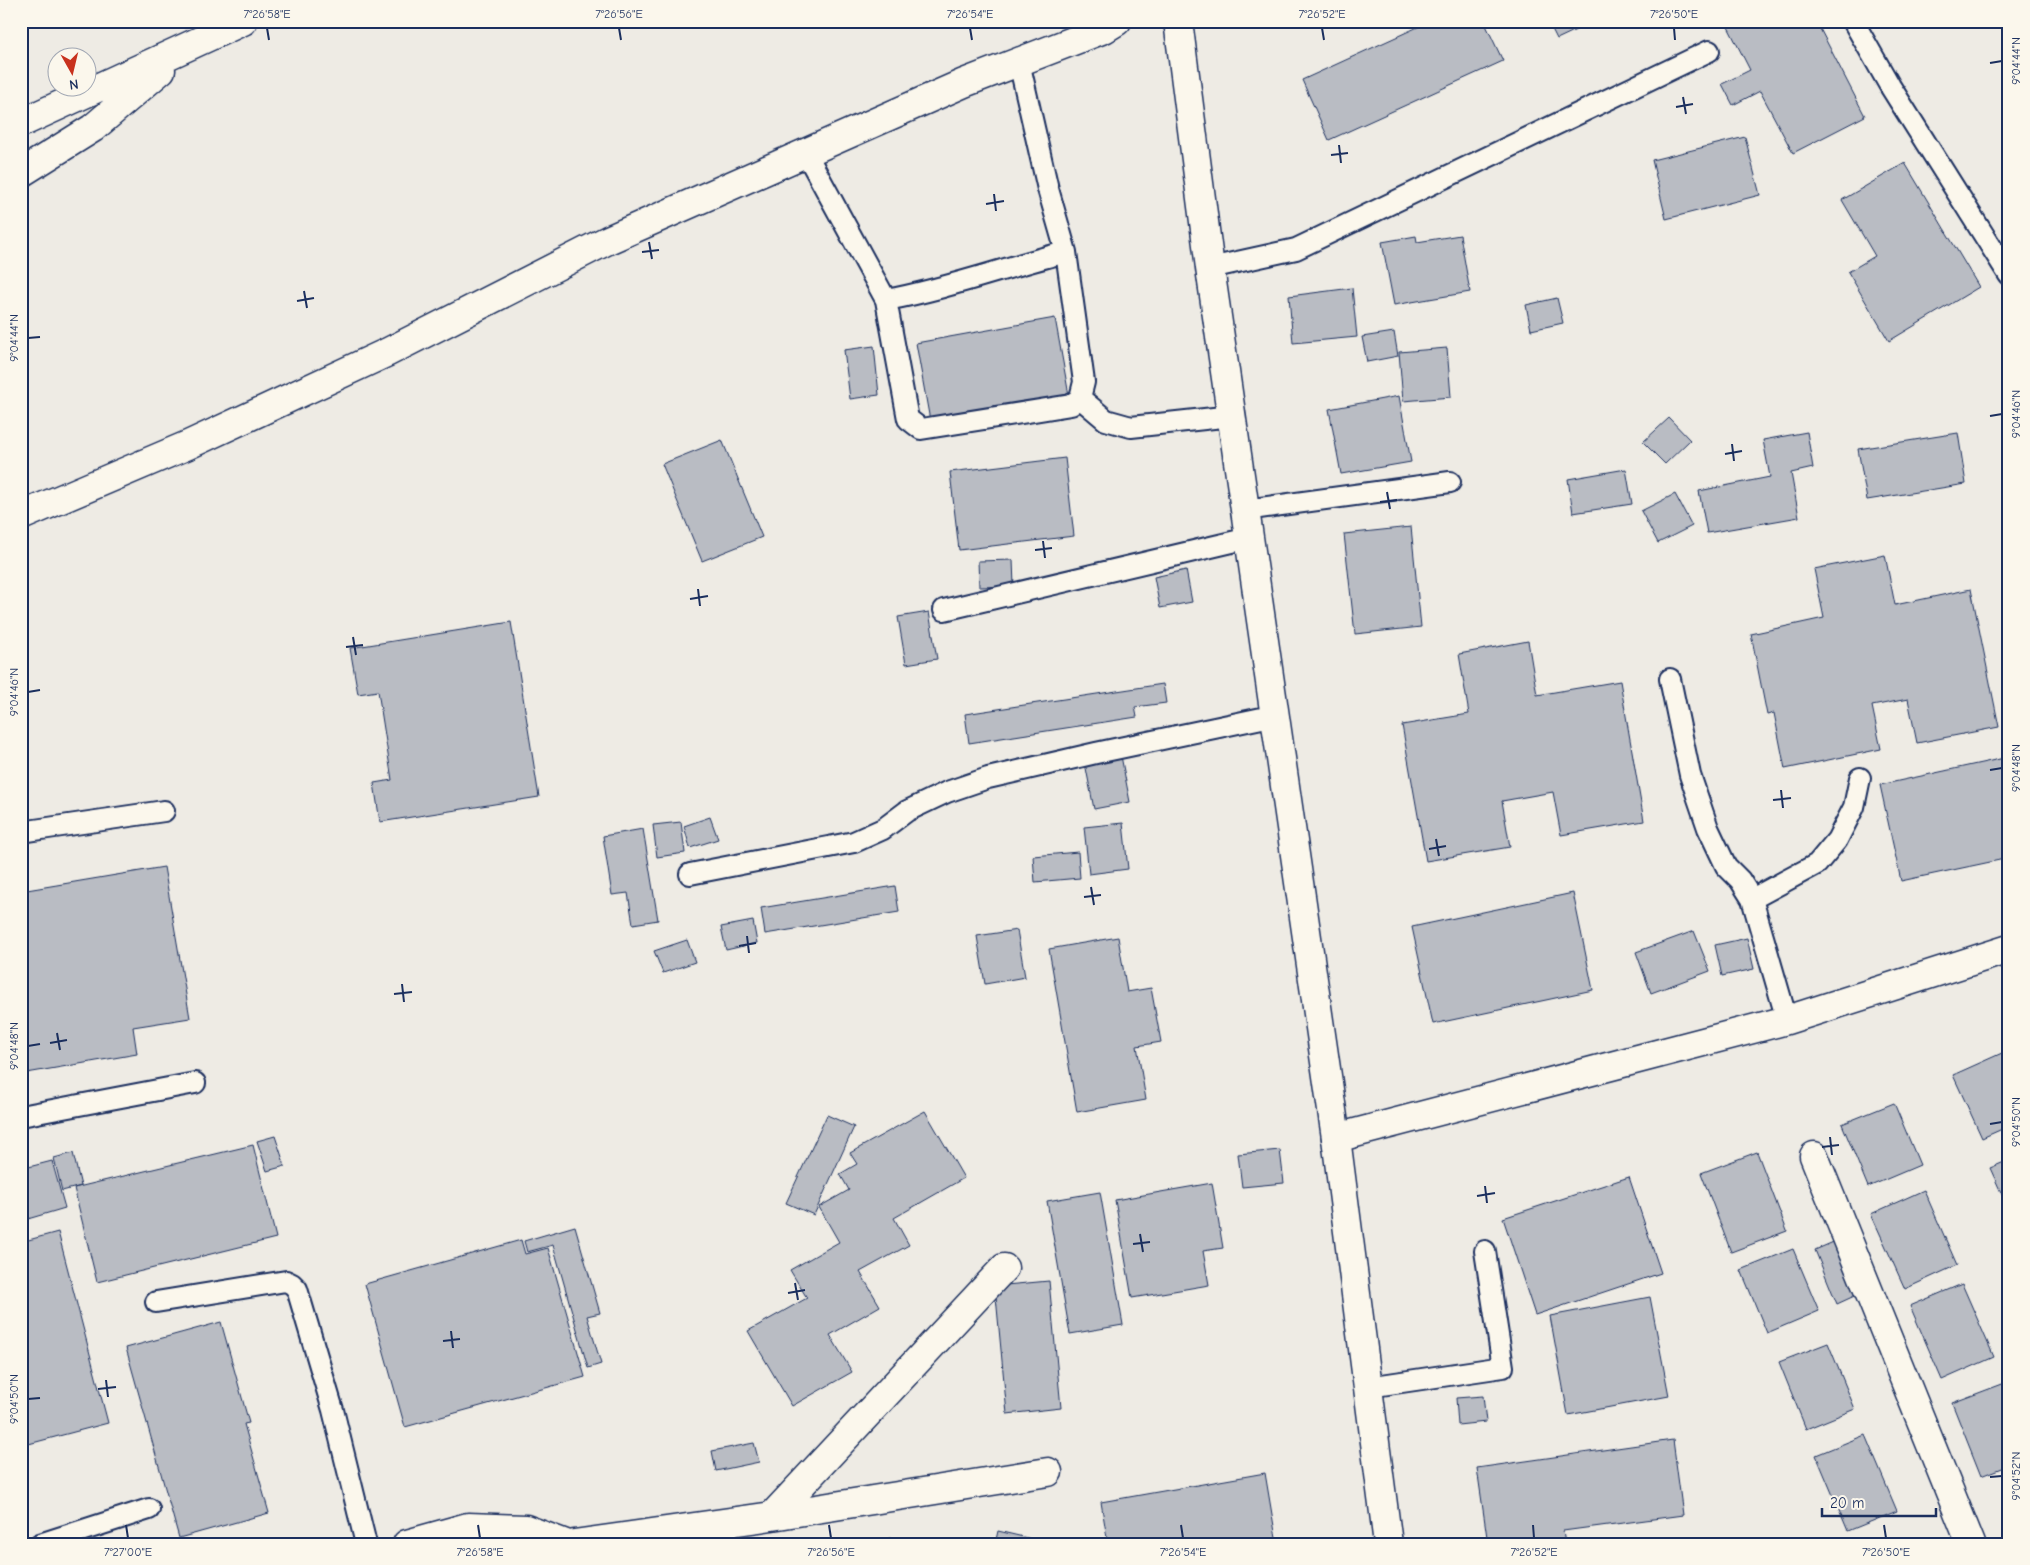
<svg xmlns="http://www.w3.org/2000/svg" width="2030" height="1565" font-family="'Comic Neue',sans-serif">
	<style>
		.building { fill: #b9bcc3; stroke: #1b2f5e }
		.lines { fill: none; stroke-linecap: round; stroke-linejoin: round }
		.service-casing { stroke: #1b2f5e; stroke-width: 24 }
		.minor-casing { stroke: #1b2f5e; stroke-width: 31 }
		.tertiary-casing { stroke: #1b2f5e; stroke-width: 31 }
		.motorway-casing { stroke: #1b2f5e; stroke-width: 31 }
		.service { stroke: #fbf7ec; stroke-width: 20 }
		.minor { stroke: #fbf7ec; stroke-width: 28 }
		.tertiary { stroke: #fbf7ec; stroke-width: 28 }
		.motorway { stroke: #fbf7ec; stroke-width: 28 }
		.ticks { fill: none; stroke: #1b2f5e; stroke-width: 2 }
		.neatline { fill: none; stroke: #1b2f5e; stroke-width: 2 }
		.ticks-label { font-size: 12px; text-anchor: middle; fill: #1b2f5e }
	</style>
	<rect width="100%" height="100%" fill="#eeebe4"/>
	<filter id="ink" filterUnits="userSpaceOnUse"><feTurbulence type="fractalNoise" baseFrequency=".02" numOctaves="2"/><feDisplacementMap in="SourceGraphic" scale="10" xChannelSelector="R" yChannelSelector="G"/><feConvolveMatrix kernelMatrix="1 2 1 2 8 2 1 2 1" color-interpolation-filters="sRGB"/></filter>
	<g filter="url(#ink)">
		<!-- building -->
		<path class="building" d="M1431,21h53l19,40 -174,79 -27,-60z
			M1548,21h47l-38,18z
			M1725,21h91l49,95 -72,37 -33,-62 -27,14 -11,-21 28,-14z
			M1745,137l15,58 -94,24 -14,-59z
			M1905,163l74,124 -90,54 -41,-69 27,-16 -33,-56z
			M1460,235l10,57 -76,13 -12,-63 34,-6 1,6z
			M1352,288l5,49 -64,6 -4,-47z
			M1557,298l6,25 -32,7 -5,-25z
			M1055,318l15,83 -139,25 -15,-83z
			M1394,332l4,24 -31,6 -5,-25z
			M874,346l5,49 -29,4 -6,-49z
			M1447,348l4,49 -48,4 -4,-49z
			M1399,396l12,66 -70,12 -12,-65z
			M1669,418l21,22 -25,24 -22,-22z
			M1807,432l6,36 -22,5 8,44 -92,16 -8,-42 71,-14 -7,-37z
			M1958,433l8,51 -99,16 -9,-51z
			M722,440l40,97 -60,24 -40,-97z
			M1065,458l9,78 -115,14 -9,-78z
			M1626,469l6,35 -59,9 -5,-34z
			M1675,494l17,32 -34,17 -17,-32z
			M1411,527l10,100 -66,7 -11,-100z
			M1885,555l10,50 76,-16 28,138 -82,16 -9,-44 -36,7 9,43 -96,20 -11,-56 -7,2 -16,-81 73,-16 -10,-49z
			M1013,560l1,26 -35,1 -1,-26z
			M1186,570l6,32 -32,6 -6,-31z
			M929,612l8,47 -31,5 -8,-47z
			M511,622l28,175 -159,25 -6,-39 18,-3 -14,-89 -20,3 -8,-46z
			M1528,641l9,54 83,-14 24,140 -83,14 -8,-43 -51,9 8,46 -84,14 -24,-136 67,-11 -10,-60z
			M1163,684l3,19 -31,4 2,10 -168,26 -4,-29z
			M1121,756l9,46 -36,7 -9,-46z
			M2009,757v101l-108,23 -21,-96z
			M710,817l8,22 -28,9 -6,-22z
			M681,822l4,31 -28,4 -4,-32z
			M1123,823l5,46 -39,5 -5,-47z
			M643,829l15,91 -25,4 -5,-31 -16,2 -9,-59z
			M1078,852l2,26 -45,4 -2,-26z
			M164,867l26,151 -57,9 4,27 -116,20v-183z
			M895,886l4,26 -134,22 -4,-26z
			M1573,893l20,97 -160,34 -21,-97z
			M753,921l4,22 -31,7 -5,-23z
			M1017,930l8,47 -40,7 -8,-48z
			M1694,931l16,40 -59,22 -15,-41z
			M1118,937l9,55 24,-4 10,54 -24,4 9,54 -69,12 -28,-163z
			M1747,938l7,31 -32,7 -7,-31z
			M687,940l8,22 -32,11 -9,-22z
			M2002,1053l7,15v58l-27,12 -29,-63z
			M1894,1103l26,62 -52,22 -26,-63z
			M925,1111l39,67 -70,40 15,27 -49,27 20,34 -50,29 22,37 -60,34 -44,-75 59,-33 -17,-28 49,-28 -20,-35 30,-17 -9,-16 17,-10 -7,-11z
			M827,1115l27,12 -40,88 -28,-12z
			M275,1136l10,30 -18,5 -10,-30z
			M253,1145l23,93 -179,44 -23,-94z
			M1280,1150l4,33 -42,4 -4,-33z
			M1757,1152l30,79 -56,21 -30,-79z
			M73,1153l8,33 -19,5 -8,-33z
			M2009,1160v50l-19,-42z
			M52,1161l13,47 -44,13v-52z
			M1629,1177l32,96 -126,42 -32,-97z
			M1212,1183l11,65 -20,3 6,34 -77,13 -17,-98z
			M1924,1190l33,75 -52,24 -34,-75z
			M1100,1192l23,133 -53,9 -23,-133z
			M575,1226l25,87 -13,3 14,48 -13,4 -35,-123 -26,7 -3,-11z
			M58,1232l50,191 -87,23v-204z
			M521,1240l4,14 23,-6 37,129 -180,50 -40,-143z
			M1838,1240l23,53 -24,11 -22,-54z
			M1793,1249l26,62 -52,22 -26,-63z
			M1049,1281l12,127 -54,6 -12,-128z
			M1962,1284l32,73 -52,23 -32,-74z
			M1650,1297l19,99 -101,19 -18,-99z
			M221,1322l28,101 -5,1 25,89 -90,25 -53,-190z
			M1828,1343l27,66 -49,20 -27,-67z
			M2005,1383l4,10v72l-28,11 -29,-73z
			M1483,1396l3,26 -28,3 -2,-27z
			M1865,1435l32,76 -49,20 -32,-76z
			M1673,1440l10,75 -120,16 2,13h-77l-11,-76z
			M754,1443l5,19 -43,9 -4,-20z
			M1265,1473l12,71h-169l-7,-42z
			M998,1531l55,13h-58z
			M889,1538l25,6h-27z"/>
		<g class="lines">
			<!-- service casing -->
			<g class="service-casing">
				<path id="service" d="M1853,21l37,65 119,189
					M806,153l80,147c61,-11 120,-33 180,-48l-18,-63 -29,-127
					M1210,268l86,-19 413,-198
					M886,300l22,119 13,10 150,-24 9,-7 4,-16 -18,-130
					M1080,398l26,22 25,7 101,-11
					M1245,510l205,-28
					M944,610l305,-72
					M1670,679l20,96 18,53 18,38 14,14 12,19 35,121
					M21,832l143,-21
					M690,874l164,-32 29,-13 24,-18 40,-19 41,-14 108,-25 180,-38
					M1752,899l65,-35 20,-24 17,-33 6,-29
					M21,1116l174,-33
					M156,1302l130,-21 6,3 5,5 36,121 33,134
					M1368,1387l135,-20 -18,-116
					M40,1544l109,-35"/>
			</g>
			<!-- minor casing -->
			<g class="minor-casing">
				<path id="minor" d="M1336,1138l451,-118 222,-71
					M1814,1156l157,388
					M772,1516l276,-44
					M407,1544l61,-17 58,2 40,15
					M574,1544l198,-28 232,-248"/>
			</g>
			<!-- tertiary casing -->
			<g class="tertiary-casing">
				<path id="tertiary" d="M1178,21l32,247 126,870 52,406
					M21,516l167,-71 200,-93 220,-112 356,-157 140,-54 13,-8"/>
			</g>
			<!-- motorway casing -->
			<g class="motorway-casing">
				<path id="motorway" d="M21,123l222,-102
					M21,173l72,-45 68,-58"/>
			</g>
			<!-- service -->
			<use href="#service" class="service"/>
			<!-- minor -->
			<use href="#minor" class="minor"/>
			<!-- tertiary -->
			<use href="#tertiary" class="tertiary"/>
			<!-- motorway -->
			<use href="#motorway" class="motorway"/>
		</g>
	</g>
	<!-- ticks -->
	<path class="ticks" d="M267,28l2,12M619,28l2,12M970,28l2,12M1322,28l2,12M1674,28l1,12M1990,63l12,-2M1683,97l3,17M1676,107l17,-3M1339,145l2,18M1331,155l17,-2M994,194l2,17M986,204l18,-3M649,242l3,17M642,252l17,-2M304,291l3,17M297,301l17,-3M28,338l12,-1M1990,416l12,-2M1732,444l2,17M1725,454l17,-3M1387,492l3,17M1380,502l17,-2M1043,541l2,17M1035,550l17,-2M698,589l2,17M690,599l18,-3M353,637l3,18M346,647l17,-2M28,692l12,-2M1990,770l12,-2M1781,790l2,18M1773,800l18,-2M1436,839l3,17M1429,849l17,-3M1091,887l3,18M1084,897l17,-2M747,936l2,17M739,946l17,-3M402,984l2,18M394,994l18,-2M57,1033l3,17M50,1043l17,-3M28,1046l12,-2M1990,1124l12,-2M1830,1137l2,18M1822,1147l17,-2M1485,1186l2,17M1477,1196l18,-3M1140,1234l3,18M1133,1244l17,-2M795,1283l3,17M788,1293l17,-3M451,1331l2,17M443,1341l17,-2M106,1380l2,17M98,1389l18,-2M28,1399l12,-1M1990,1477l12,-1M126,1525l2,13M478,1525l2,13M829,1525l2,13M1181,1525l2,13M1533,1525l1,13M1884,1525l2,13"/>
	<!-- margin -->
	<rect width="2030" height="1565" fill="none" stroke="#fbf7ec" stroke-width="55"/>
	<!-- north arrow -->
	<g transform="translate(72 72) rotate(172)"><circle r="24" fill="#fbf7ec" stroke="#a1a7b3"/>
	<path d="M0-4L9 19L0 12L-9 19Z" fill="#c8321e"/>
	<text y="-8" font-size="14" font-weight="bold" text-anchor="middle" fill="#1b2f5e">N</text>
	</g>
	<!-- scale -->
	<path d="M1822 1508v8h114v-8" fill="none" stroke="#1b2f5e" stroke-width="2.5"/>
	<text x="1830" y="1508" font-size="15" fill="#1b2f5e" stroke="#fbf7ec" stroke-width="4" paint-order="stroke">20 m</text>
	<rect x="28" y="28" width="1974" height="1510" class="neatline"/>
	<g class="ticks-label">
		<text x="267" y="18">7°26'58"E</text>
		<text x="619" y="18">7°26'56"E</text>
		<text x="970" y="18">7°26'54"E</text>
		<text x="1322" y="18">7°26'52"E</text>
		<text x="1674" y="18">7°26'50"E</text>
		<text transform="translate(2016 61) rotate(-90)" y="4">9°04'44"N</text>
		<text transform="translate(14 338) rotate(-90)" y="4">9°04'44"N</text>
		<text transform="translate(2016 414) rotate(-90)" y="4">9°04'46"N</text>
		<text transform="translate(14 692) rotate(-90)" y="4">9°04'46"N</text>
		<text transform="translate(2016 768) rotate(-90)" y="4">9°04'48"N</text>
		<text transform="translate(14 1046) rotate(-90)" y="4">9°04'48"N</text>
		<text transform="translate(2016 1122) rotate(-90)" y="4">9°04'50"N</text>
		<text transform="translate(14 1399) rotate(-90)" y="4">9°04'50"N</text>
		<text transform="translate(2016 1476) rotate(-90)" y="4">9°04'52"N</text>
		<text x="128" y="1556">7°27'00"E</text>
		<text x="480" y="1556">7°26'58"E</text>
		<text x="831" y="1556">7°26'56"E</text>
		<text x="1183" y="1556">7°26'54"E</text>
		<text x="1534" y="1556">7°26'52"E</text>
		<text x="1886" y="1556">7°26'50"E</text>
	</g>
</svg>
